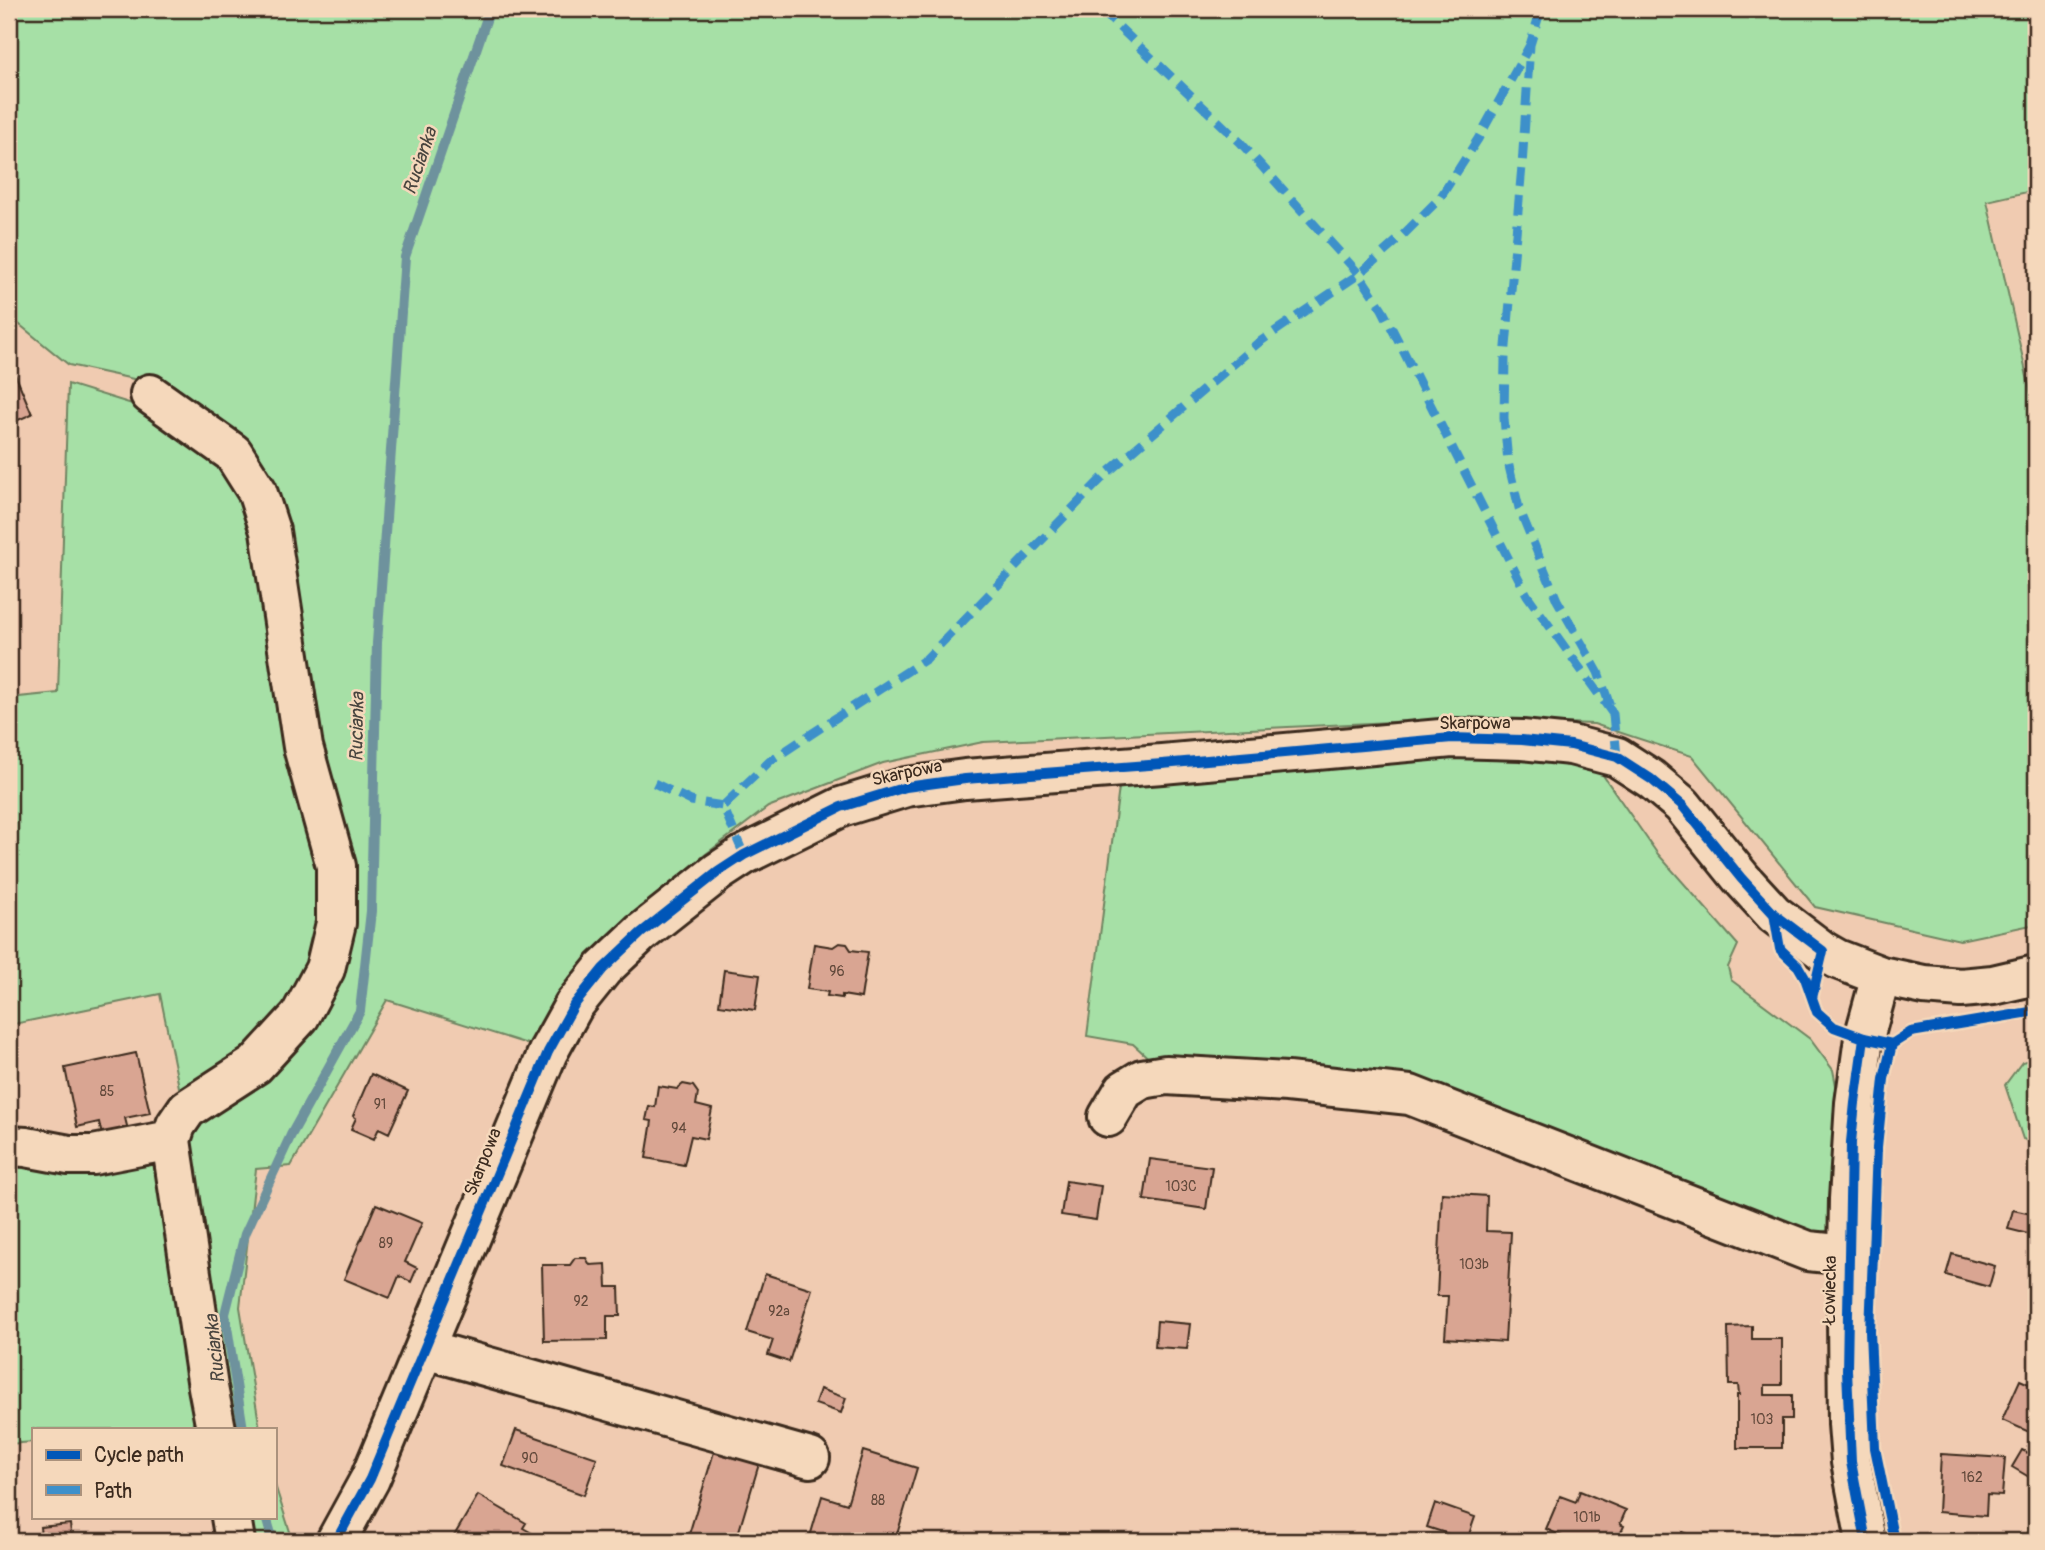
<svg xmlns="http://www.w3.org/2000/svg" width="2045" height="1550" font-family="Pangolin,sans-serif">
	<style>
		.green { fill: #a6e0a6; stroke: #708562; stroke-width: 2 }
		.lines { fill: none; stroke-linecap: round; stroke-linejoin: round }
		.stream { stroke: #6e929d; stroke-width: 10 }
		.building { fill: #d9a592; stroke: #3b2a1e; stroke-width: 2 }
		.minor-casing { stroke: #3b2a1e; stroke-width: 44 }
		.minor { stroke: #f5d8bb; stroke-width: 38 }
		.quiet { stroke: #3e90ca; stroke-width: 9; stroke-dasharray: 18 9; stroke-linecap: butt }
		.cycleway-casing { stroke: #f5d8bb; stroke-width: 15 }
		.cycleway { stroke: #0057b8; stroke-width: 10 }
		.labels { text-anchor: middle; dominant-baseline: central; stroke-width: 5; stroke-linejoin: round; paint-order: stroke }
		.number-label { font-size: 14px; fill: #62493b }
		.street-label { font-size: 18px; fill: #3b2a1e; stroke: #f5d8bb }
		.water-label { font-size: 19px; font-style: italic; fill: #48443e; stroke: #f5d8bb }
	</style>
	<rect width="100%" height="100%" fill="#f0cbb1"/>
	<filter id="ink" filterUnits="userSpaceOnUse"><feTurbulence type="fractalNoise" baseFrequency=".0143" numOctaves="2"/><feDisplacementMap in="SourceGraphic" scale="14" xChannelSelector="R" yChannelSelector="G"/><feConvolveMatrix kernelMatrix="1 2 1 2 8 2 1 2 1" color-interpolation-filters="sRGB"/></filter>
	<g filter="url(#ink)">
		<!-- green -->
		<path class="green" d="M9,9h2027v181l-49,11 49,215v508l-76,16 -145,-33 -123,-151 -98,-32 -141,-5 -470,23 -100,21 -115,44 -66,50 -76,65 -89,125 -150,-47 -96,166 -35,3 -16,138 20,122h-33l-46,-332 -21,-103 -151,31v-327l49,-5 10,-309 77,24 82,52 54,58 -23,-61 -21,-21 -76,-51 -92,-20 -60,-49z
			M1461,753l65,1 74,17 57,82 81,92 -10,22 3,13 79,59 23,31 5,25 -8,135 -22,5 -395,-154 -260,-19 -20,-18 -46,-8 33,-256z
			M2036,1058v86l-13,-5 -18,-54 17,-23z
			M153,1160l14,16 36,248 -52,5h-118v13l-24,2v-280l58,9z
			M275,1485l18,56h-48l-3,-24h33z"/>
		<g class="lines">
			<!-- stream -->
			<path class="stream" d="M243,1429l-18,-115 20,-80 46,-99 69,-124 11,-100 6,-268 28,-386 85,-248
				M266,1517l7,24"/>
		</g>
		<!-- building -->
		<path class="building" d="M12,367l20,47 -23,10v-56z
			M839,943l8,1 4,6 17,2 -7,46 -19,-3v3l-15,-2 1,-4 -21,-3 7,-45 19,3z
			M724,970l36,5 -5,35 -36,-5z
			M136,1053l14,60 -25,5 4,16 -26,6 -4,-18 -22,5 -12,-59z
			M371,1074l37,17 -19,42 -10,-5 -5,11 -23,-10 5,-11 -3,-2z
			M683,1084l10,2 5,7 -2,12 16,4 -6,30 -15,-3 -7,29 -38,-7 6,-37 -6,-1 3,-14 6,1 3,-21 19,3z
			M1150,1159l62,8 -6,42 -62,-9z
			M1066,1181l35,5 -5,34 -35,-5z
			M1442,1193l45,3 -1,35 25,1 -6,110 -60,-4 3,-42h-11z
			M376,1204l46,19 -17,39 12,6 -6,14 -12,-6 -9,22 -46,-19z
			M2013,1210l23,5v21l-28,-7z
			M1952,1254l43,12 -6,21 -43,-12z
			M575,1258h11l4,7 16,-1 1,23h12l1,29h-13v24l-63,1 -2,-76h28z
			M765,1274l47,15 -23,73 -21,-7 5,-15 -26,-8z
			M1157,1321l33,3 -3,25 -32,-2z
			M1752,1326v13h30v46h-17v10h27v24h-10v29h-45v-53h2l-1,-10h-9l-1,-58z
			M2020,1380l16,7v48l-34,-15z
			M820,1389l26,9 -5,15 -26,-9z
			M516,1430l81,28 -13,37 -81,-29z
			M2022,1450l14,7v24l-24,-14z
			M863,1451l54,17 -22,73 -86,-1 13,-44 25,8z
			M714,1452l45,12 -23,77h-49z
			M1941,1454l64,4 -3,38 -15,-1 -1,21 -48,-4z
			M1580,1491l46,19 -6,14 4,2 -7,15h-58l3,-5 -16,-7 14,-33 16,6z
			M478,1495l48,28 -3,5 23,13h-95z
			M1435,1503l40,14 -8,23 -40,-13z
			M70,1524l1,9 10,8h-60l20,-4 -1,-10z
			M1682,1532l22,9h-25z"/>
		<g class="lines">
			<!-- minor casing -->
			<g class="minor-casing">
				<path id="minor" d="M150,394l83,59 24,38 13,40 33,216 33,119v57l-11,46 -25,47 -45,49 -68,44 -11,16 -5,15 37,247 8,42
					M1108,1117l16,-27 18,-11 24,-4 121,7 123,13 398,156 40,4
					M9,1146l17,1 43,8h24l78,-15
					M425,1349l385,109
					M231,1517l4,24
					M336,1541l34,-62 178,-427 26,-47 29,-36 38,-36 77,-61 26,-17 97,-48 65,-20 59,-8 197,-15 290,-26 70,2 49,5 46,12 34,22 31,26 59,73 33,36 49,37 14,8 44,17 43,9 37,3 32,-3 43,-10
					M1866,1541l-15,-79 -3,-38 -1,-107 2,-118 6,-96 9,-65 17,-62"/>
			</g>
			<!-- minor -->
			<use href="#minor" class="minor"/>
			<!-- quiet -->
			<path class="quiet" d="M1100,9l140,133 119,132 23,35 145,286 86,119
				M1541,9l-11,36 -8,121 -17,192 -1,60 4,44 11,46 38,92 41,72 15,42 4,43
				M654,783l37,18 32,5
				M744,855l-21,-49 47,-45 156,-102 181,-186 151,-130 101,-69 40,-35 41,-41 38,-59 52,-94"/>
			<!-- cycleway casing -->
			<g class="cycleway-casing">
				<path id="cycleway" d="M1774,914l6,35 18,17 7,12 12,34 17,15 30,11 28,6
					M1864,1038l-9,65 -4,39 -4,228 4,92 15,79
					M336,1541l34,-62 178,-427 26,-47 29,-36 38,-36 77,-61 26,-17 97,-48 65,-20 59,-8 197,-15 290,-26 70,2 49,5 46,12 34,22 31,26 59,73 33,36 49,37 -11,47
					M1894,1541l-19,-93 -5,-116 7,-184 7,-69 8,-35 19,-12 125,-21"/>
			</g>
			<!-- cycleway -->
			<use href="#cycleway" class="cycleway"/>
		</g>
	</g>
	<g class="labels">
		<!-- number labels -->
		<g class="number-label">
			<text x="837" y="971">96</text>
			<text x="107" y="1091">85</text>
			<text x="380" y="1104">91</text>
			<text x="679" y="1128">94</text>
			<text x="1181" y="1186">103C</text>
			<text x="386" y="1243">89</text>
			<text x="1474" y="1264">103b</text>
			<text x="581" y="1301">92</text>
			<text x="779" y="1311">92a</text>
			<text x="1762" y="1419">103</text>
			<text x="530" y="1458">90</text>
			<text x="1972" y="1477">162</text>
			<text x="878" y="1500">88</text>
			<text x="1587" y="1517">101b</text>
		</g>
		<!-- street labels -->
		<g class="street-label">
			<text x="1475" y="723">Skarpowa</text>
			<text transform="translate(907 773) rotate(-12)">Skarpowa</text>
			<text transform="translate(483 1162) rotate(-68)">Skarpowa</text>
			<text transform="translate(1830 1290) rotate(-89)">Łowiecka</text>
		</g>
		<!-- water labels -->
		<g class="water-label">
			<text transform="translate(420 161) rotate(-71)">Rucianka</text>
			<text transform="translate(357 727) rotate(-89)">Rucianka</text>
			<text transform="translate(215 1349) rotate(-96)">Rucianka</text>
		</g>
	</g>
	<!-- margin -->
	<rect width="2045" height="1550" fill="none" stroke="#f5d8bb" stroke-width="35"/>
	<rect x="18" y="18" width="2010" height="1515" fill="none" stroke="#3b2a1e" stroke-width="2.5" filter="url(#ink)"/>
	<!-- legend -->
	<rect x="32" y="1428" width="245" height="91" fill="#f5d8bb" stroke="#ab927c" stroke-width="2"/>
	<rect x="46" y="1450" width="35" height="10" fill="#0057b8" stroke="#ab927c" stroke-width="2"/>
	<text x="94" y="1462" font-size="21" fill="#3b2a1e">Cycle path</text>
	<rect x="46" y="1485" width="35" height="10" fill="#3e90ca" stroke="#ab927c" stroke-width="2"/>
	<text x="94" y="1498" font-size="21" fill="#3b2a1e">Path</text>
</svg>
